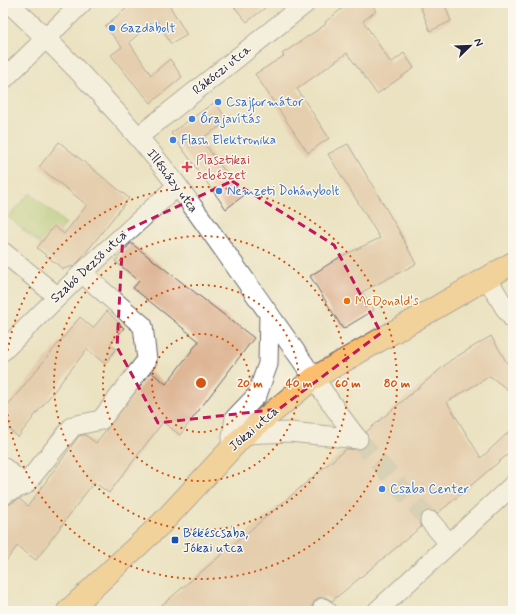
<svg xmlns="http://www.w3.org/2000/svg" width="516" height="614" font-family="Mynerve,sans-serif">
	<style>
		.green { fill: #a6c770; stroke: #647456 }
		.building { fill: #deb595 }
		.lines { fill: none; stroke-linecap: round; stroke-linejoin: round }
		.minor-tunnel { stroke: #c3bca6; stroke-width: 19; stroke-dasharray: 19 10; stroke-linecap: butt }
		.minor-casing { stroke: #68656a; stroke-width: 21 }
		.major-casing { stroke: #68656a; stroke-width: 24 }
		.minor { stroke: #fff; stroke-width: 19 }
		.major { stroke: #fbbe6e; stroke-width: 22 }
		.marked { fill: none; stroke: #c2185b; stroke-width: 3; stroke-dasharray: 8 5; stroke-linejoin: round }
		.ring { fill: none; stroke: #d45411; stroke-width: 2; stroke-dasharray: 2 4 }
		.shop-dot { fill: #3f7fe0; stroke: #fbf7ec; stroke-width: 1.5 }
		.health-dot { fill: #e0444e; stroke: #fbf7ec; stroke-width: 1.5 }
		.food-dot { fill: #e8710a; stroke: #fbf7ec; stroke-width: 1.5 }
		.transit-dot { fill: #1a4fb4; stroke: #fbf7ec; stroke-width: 1.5 }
		.labels { text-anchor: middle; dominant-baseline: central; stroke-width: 3; stroke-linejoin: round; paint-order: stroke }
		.shop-label { font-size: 13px; fill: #366cbe; stroke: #fbf7ec; text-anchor: start }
		.street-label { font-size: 13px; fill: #22223b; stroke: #fbf7ec }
		.health-label { font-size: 13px; fill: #be3a42; stroke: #fbf7ec; text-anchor: start }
		.food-label { font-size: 13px; fill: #c56008; stroke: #fbf7ec; text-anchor: start }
		.transit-label { font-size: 13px; fill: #164399; stroke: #fbf7ec; text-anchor: start }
		.centre { fill: #d45411; stroke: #fbf7ec; stroke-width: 2 }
		.ring-label { font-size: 12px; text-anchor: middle; font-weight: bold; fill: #d45411; stroke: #fbf7ec; stroke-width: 3; stroke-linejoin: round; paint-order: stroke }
	</style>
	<rect width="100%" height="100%" fill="#fbf7ec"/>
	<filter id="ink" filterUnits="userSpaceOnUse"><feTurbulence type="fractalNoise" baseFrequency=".025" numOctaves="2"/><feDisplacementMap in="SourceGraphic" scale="8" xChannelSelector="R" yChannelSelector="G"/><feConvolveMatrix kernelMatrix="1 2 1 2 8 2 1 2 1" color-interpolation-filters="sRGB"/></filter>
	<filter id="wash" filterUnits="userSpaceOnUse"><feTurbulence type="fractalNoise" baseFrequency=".012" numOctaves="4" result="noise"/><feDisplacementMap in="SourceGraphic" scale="16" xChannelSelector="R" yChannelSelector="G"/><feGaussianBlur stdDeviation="0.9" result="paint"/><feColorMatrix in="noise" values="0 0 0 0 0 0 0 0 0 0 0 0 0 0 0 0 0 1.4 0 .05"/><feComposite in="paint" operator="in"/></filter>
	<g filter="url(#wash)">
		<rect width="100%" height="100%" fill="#ebe2c1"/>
		<!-- green -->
		<path class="green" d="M30,193l36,31 -21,24 -37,-31z"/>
		<g id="blocks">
			<!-- building -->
			<path class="building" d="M133,3h35l19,32 -16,9 -15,-25 -27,23 22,33 19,-16 12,18 -31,26 -21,-24 -19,-24 11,-8 -17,-21z
				M231,3h40l-24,19z
				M349,3h22l5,8 -13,10 28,42 13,-10 10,15 -37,26 -30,-41 -50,36 32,49 -21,15 -53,-79 29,-18 -2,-2 44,-30 -1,-2z
				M419,3h25l7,18 -21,10z
				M215,102l13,19 -27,18 42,57 -17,13 -55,-76z
				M59,142l70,56 -49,62 -6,6 -11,3 -26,-21 17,-22 10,8 23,-29 -48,-38z
				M348,144l50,85 18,35 -54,28 12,18 -31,19 -33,-53 30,-19 40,-19 -52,-84z
				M131,243l123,95 -74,97 -17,-13 -54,71 -15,-11 -58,78 -19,-14 -14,19v-56l1,-2 15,-8 9,7 51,-70 6,-1 11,8 55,-71 15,12 33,-43 -66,-53 6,-7 -24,-20z
				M107,311l17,17 -14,16 6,5 -11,15 -18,-15 -69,88 -15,-13v-13l77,-94 13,11z
				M491,336l22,37v21l-23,-18 -43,26 34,56 32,-30v22l-75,63 -5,-2 -5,-1 -5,2 -3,6 -1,5 2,4 -89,74 -7,-4 -7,1 -4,4 -2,4 1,5h-158l191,-162 13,1 6,-3 4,-7 -3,-8 85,-72z"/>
		</g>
	</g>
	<g filter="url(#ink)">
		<use href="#blocks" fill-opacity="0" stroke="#68656a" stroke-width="1"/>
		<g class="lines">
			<!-- minor-tunnel -->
			<path class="minor-tunnel" d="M358,439l72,82"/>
			<!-- minor casing -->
			<g class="minor-casing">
				<path id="minor" d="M9,3c60,56 118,117 168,182 44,60 87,122 130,183 17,24 32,48 51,71
					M3,80l79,-77
					M138,137l168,-134
					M3,252l55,45
					M487,278l18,30 8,11
					M3,351l79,-78 95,-87
					M246,434l44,-2 68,7
					M230,450l5,-32 22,-23 11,-31 1,-50
					M3,467l22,18
					M3,496l2,-3 20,-8 48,-59 28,-6 46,-60 -4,-34 -61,-53
					M430,521l19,22
					M323,608l4,3
					M377,611l136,-126"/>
			</g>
			<!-- major casing -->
			<g class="major-casing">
				<path id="major" d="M68,611l94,-88 78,-84 74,-61 199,-115"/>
			</g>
			<!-- minor -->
			<use href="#minor" class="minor"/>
			<!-- major -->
			<use href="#major" class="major"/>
		</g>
	</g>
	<!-- marked area -->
	<path d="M0 0H516V614H0ZM232,181l102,64 47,88 -102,76 -121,14 -41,-76 6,-115z" fill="#ebe2c1" fill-opacity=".55" fill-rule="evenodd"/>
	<path class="marked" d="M232,181l102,64 47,88 -102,76 -121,14 -41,-76 6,-115z"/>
	<!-- distance rings -->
	<g class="ring">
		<circle cx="201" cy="383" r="49"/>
		<circle cx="201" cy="383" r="98"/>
		<circle cx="201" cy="383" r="147"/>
		<circle cx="201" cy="383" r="196"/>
	</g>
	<!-- markers -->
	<g class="shop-dot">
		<circle cx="112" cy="28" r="4"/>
		<circle cx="218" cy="102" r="4"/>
		<circle cx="192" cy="119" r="4"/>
		<circle cx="173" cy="140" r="4"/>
		<circle cx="219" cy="191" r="4"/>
		<circle cx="382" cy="489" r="4"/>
	</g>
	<path class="health-dot" d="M185 161h4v4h4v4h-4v4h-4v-4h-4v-4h4z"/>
	<circle class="food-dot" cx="347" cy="301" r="4"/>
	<rect class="transit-dot" x="171" y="536" width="8" height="8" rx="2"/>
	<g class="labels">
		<!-- shop labels -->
		<g class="shop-label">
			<text x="120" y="28">Gazdabolt</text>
			<text x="226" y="102">Csajformátor</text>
			<text x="200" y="119">Órajavítás</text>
			<text x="181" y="140">Flash Elektronika</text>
			<text x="227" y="191">Nemzeti Dohánybolt</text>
			<text x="390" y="489">Csaba Center</text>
		</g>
		<!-- street labels -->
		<g class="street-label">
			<text transform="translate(222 70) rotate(-39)">Rákóczi utca</text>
			<text transform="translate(172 181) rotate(53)">Illésházy utca</text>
			<text transform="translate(89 267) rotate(-43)">Szabó Dezső utca</text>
			<text transform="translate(254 429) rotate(-41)">Jókai utca</text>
		</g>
		<!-- health labels -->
		<g class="health-label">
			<text x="196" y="160">Plasztikai<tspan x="196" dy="15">sebészet</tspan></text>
		</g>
		<!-- food labels -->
		<g class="food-label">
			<text x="355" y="301">McDonald's</text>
		</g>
		<!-- transit labels -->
		<g class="transit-label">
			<text x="183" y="533">Békéscsaba,<tspan x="183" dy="15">Jókai utca</tspan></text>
		</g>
	</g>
	<circle cx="201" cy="383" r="6" class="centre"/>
	<g class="ring-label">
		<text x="250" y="387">20 m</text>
		<text x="299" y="387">40 m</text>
		<text x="348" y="387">60 m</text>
		<text x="397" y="387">80 m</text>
	</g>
	<!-- margin -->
	<rect width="516" height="614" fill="none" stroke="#fbf7ec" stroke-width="16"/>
	<!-- north arrow -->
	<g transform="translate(470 46) rotate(67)" stroke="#fbf7ec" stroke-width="3" paint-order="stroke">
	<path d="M0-3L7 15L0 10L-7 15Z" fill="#22223b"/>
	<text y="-6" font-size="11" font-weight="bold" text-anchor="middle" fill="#22223b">N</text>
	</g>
</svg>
